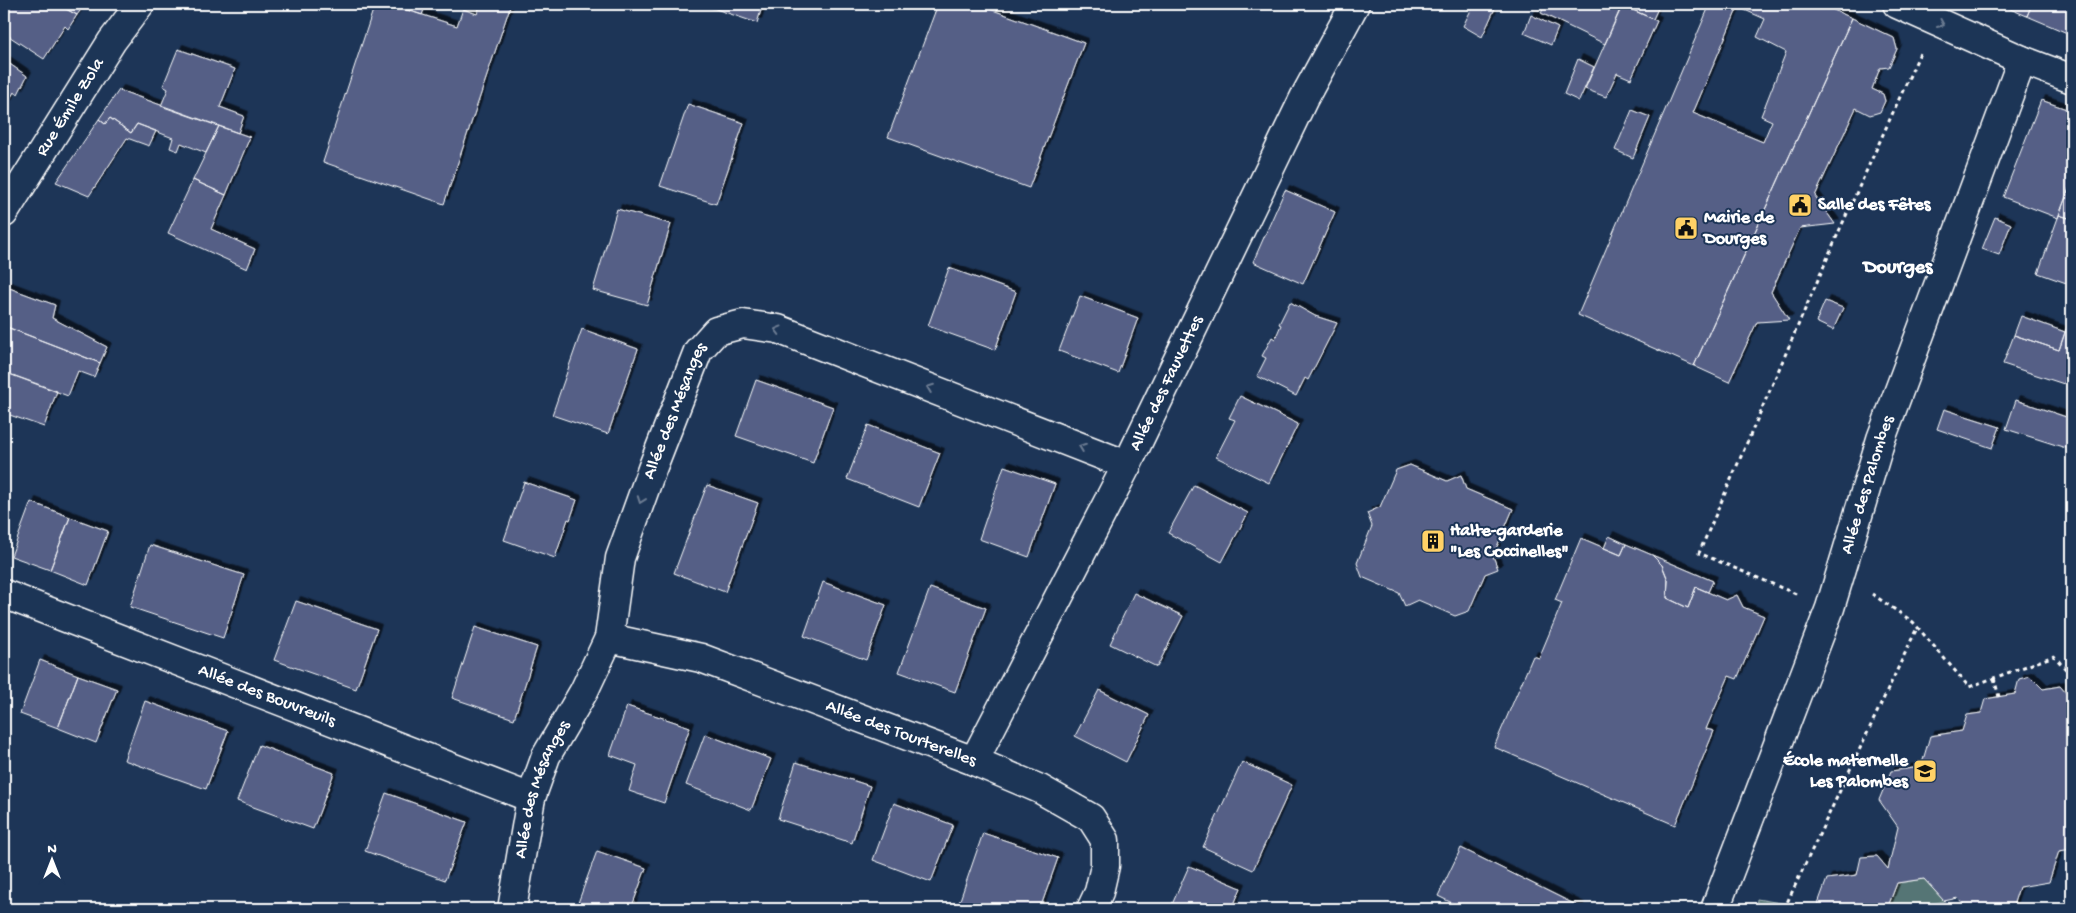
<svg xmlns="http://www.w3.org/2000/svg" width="2076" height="913" font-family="'Gochi Hand',sans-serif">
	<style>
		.green { fill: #557574; stroke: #aababa }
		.building { fill: #545f86; stroke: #fff; fill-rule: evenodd; filter: url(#shadow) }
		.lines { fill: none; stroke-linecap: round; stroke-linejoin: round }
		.minor-casing { stroke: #fff; stroke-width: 31 }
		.path { stroke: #fff; stroke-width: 3; stroke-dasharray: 4 4; stroke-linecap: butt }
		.minor { stroke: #1d3557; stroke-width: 28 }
		.oneway { stroke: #6c7c92 }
		.labels { text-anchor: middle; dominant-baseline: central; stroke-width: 4; stroke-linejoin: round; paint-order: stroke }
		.street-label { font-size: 18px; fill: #fff; stroke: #1d3557 }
		.poi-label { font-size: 18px; font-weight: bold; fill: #fff; stroke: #1d3557; text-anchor: start }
		.quarter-label { font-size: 20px; font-weight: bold; fill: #fff; stroke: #1d3557 }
	</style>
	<defs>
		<filter id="shadow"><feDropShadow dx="4.5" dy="-4.5" stdDeviation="0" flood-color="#0009"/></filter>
	</defs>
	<rect width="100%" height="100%" fill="#1d3557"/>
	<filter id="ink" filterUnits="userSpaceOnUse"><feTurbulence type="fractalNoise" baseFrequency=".02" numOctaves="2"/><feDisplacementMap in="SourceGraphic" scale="10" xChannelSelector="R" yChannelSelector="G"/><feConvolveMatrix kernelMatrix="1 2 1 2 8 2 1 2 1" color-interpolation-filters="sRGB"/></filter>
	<g filter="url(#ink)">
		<!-- green -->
		<path class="green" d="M1924,879l20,22 -11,3 -2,5h-44l10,-26z
			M1757,899l59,10h-60z"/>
		<!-- building -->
		<path class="building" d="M9,4h48l20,11 -9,14 -3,-3 -21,33 -40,-26v-22z
			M57,4h28l-8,11z
			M375,4h14l68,22 6,-17 14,5 4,-10h30l-67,200 -121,-42z
			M389,4h37l-4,11z
			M701,4h62l-6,19z
			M938,4h38l108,39 -55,145 -141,-51z
			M1474,4h23l-15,33 -19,-11z
			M1546,4h77l-18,40 -64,-31z
			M1623,4h37l-7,15 -31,-14z
			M1710,4h110l32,14 -158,348 -116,-51zM1738,7l27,12 -8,18 29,15 -25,64 11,5 -9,21 -70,-29z
			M1998,4h34l-5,12z
			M2032,4h40v31l-45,-19z
			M1622,5l35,16 -26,58 -14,-6 -11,24 -21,-8z
			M1531,15l27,13 -7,17 -27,-12z
			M1852,18l42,20 3,11 -8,18 -9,1 -8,21 11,5 2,7 -5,11 -10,3 -14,-7 -41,88 20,28 -35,4 -29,64 18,28 -32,2 -28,60 -35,-16z
			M178,49l57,20 -15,38 24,9 -6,17 -77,-27 7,-17 -5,-3z
			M1578,59l16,8 -15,34 -15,-7z
			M4,60l23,16 -9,18 -4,-2 -10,17z
			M119,90l100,36 -13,27 -25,-10 -3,8 -8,-3 3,-10 -36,-14 -6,9 -21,-15 -5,6 -6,-5z
			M2041,100l31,11v70l-14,37 -55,-21z
			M688,104l56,19 -28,81 -56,-18z
			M1632,110l18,7 -17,41 -18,-8z
			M110,118l21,15 6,-9 19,7 -7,15 -22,-8 -38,58 -33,-14 43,-63 6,5z
			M219,126l31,11 -24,58 -33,-15z
			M193,180l33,15 -15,34 44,20 -8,20 -79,-36z
			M2072,181v38l-13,-4z
			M1285,190l50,22 -32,72 -50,-22z
			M617,209l54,15 -24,81 -54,-15z
			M2059,215l13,4v66l-34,-12z
			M1995,217l16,7 -12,31 -17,-6z
			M949,268l67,24 -21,58 -67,-24z
			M4,286l51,19 -3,13 55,29 -7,16 -96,-37z
			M1080,296l58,22 -20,55 -59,-22z
			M1825,301l18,7 -10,22 -17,-8z
			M1290,302l25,14 22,7 -29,57 -3,-2 -9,18 -39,-20 9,-18 -4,-2 10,-19 3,2 6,-14 -2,-1z
			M2021,316l44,16 -6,18 -45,-15z
			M2071,316l1,45 -8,23 -61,-20 11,-29 45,15z
			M4,326l96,37 -6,14 -16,-6 -10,25 -64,-24z
			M582,329l56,20 -30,85 -56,-19z
			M4,372l53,19 -13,36 -40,-14z
			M756,380l77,27 -20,56 -77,-27z
			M1240,396l58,28 -29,59 -53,-26 19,-37 -6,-2z
			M2016,400l56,19v31l-66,-21z
			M1944,409l56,18 -8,21 -55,-19z
			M868,425l72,28 -21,54 -72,-28z
			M1410,465l37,16 14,-6 5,14 47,20 -20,47 5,13 -13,5 -16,37 -14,5 -37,-16 -13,6 -6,-13 -37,-16 -5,-14 15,-37 -5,-13 13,-6 16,-37z
			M1004,466l51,18 -26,73 -50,-18z
			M524,482l53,18 -7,20 -2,-1 -13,39 -51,-18z
			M707,485l51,18 -33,89 -51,-19z
			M1194,485l54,28 -26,49 -54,-29z
			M31,502l39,15 -20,53 -39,-14z
			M70,517l38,14 -20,54 -38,-15z
			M1609,536l17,8 -5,11 -17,-7z
			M1581,538l40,17 5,-11 26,11 10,10 6,15 -1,18 21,10 8,-21 30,13 11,-5 6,12 21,9 -27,63 -8,-3 -23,53 8,2 -39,94 -181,-78 39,-91 6,2 23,-55 -7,-3z
			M150,545l94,30 -21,63 -93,-31z
			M1652,555l61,26 -5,11 -12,-5 -8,21 -21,-10 1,-18 -6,-15z
			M823,582l63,23 -20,55 -62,-24z
			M930,588l56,20 -31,84 -56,-20z
			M1134,593l49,23 -26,51 -47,-23z
			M296,601l81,28 -21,60 -82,-29z
			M475,627l62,20 -23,72 -62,-21z
			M40,660l38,15 -20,53 -38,-14z
			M78,675l39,14 -21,54 -38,-15z
			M2030,676l13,13 17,-3 12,14v33l-2,6 2,3v107l-13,2 -10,31 -30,5 -7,22h-44l-10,-11 -14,3 -20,-22 -27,4 -10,26h-71l11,-30 30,-4 4,-18 16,-1 11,13 10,-42 -19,-27 12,-29 30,-4 9,-31 32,-5 5,-16 14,-2 4,-14 30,-5 4,-15z
			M1099,690l50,25 -23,47 -51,-26z
			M145,701l83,30 -22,58 -82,-29z
			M627,706l63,21 -26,76 -35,-12 8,-26 -27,-10z
			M705,734l66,25 -20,51 -65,-25z
			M259,745l75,28 -21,56 -76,-28z
			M796,762l74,24 -18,57 -74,-24z
			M1242,762l50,23 -39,85 -50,-23z
			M386,793l81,29 -22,58 -80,-29z
			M894,803l59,22 -22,57 -58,-22z
			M983,833l75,25 -18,51h-64l-17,-6z
			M1461,848l119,59 -1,2h-115l-26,-13z
			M597,851l49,17 -15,41h-33l-20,-6z
			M1189,866l52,22 -9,21h-62z"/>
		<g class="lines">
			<!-- minor casing -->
			<g class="minor-casing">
				<g id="minor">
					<path d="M1897,4l125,56 50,19"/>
					<path id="s1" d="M4,213l108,-172 28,-37"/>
					<path id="s2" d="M4,594l527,204"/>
					<path id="s3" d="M609,638l92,20 273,103 66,28 51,29 14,22v26l-6,26 -8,17"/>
					<path id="s4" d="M974,761l153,-296 177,-367 51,-94"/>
					<path id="s5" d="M512,909l19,-111 15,-42 38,-65 25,-53 11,-80 32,-89 46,-118 18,-20 27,-7 35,5 349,136"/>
					<path id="s6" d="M1715,909l115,-301 51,-169 141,-379"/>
				</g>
			</g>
			<!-- path -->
			<path class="path" d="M1796,594l-97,-41 141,-324 80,-176
				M1872,594l41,28 56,65 85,-31 18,20
				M1994,678l5,19
				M1784,909l133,-281"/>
			<!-- minor -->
			<use href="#minor" class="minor"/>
		</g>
		<!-- one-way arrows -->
		<defs><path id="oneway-chevron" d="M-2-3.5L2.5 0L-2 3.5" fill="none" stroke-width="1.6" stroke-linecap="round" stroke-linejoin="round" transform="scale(1.25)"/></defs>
		<g class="oneway">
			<use href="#oneway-chevron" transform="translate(1941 24) rotate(24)"/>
			<use href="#oneway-chevron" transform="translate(778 330) rotate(-165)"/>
			<use href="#oneway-chevron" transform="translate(930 388) rotate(-159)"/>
			<use href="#oneway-chevron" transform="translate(1082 447) rotate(-159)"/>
			<use href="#oneway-chevron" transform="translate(641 500) rotate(110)"/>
		</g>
	</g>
	<!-- icons -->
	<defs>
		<g id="civic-square" transform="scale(1.25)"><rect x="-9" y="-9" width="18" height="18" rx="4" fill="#ffd166" stroke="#1d3557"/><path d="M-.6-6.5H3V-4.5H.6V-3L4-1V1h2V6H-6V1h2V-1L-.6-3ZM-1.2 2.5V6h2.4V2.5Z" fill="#111"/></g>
		<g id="building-square" transform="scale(1.25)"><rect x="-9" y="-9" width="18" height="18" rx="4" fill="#ffd166" stroke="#1d3557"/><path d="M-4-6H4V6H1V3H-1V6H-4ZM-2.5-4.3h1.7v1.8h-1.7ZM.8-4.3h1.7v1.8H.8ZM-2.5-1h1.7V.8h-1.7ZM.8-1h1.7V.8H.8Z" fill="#111"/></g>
		<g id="school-square" transform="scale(1.25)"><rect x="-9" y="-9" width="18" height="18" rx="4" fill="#ffd166" stroke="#1d3557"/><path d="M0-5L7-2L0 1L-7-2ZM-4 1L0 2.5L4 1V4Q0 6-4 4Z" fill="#111"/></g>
	</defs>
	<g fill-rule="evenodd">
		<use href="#civic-square" x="1800" y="205"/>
		<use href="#civic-square" x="1686" y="228"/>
		<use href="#building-square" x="1433" y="541"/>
		<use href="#school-square" x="1925" y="771"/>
	</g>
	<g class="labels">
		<!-- street labels -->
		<g class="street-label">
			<text stroke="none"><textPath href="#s1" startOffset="125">Rue Émile Zola</textPath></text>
			<text stroke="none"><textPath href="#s4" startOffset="424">Allée des Fauvettes</textPath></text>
			<text stroke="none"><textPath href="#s5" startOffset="529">Allée des Mésanges</textPath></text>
			<text stroke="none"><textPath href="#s6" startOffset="451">Allée des Palombes</textPath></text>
			<text stroke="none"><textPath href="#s2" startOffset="282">Allée des Bouvreuils</textPath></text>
			<text stroke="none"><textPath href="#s3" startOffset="308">Allée des Tourterelles</textPath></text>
			<text stroke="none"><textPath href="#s5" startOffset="124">Allée des Mésanges</textPath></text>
		</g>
		<!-- poi labels -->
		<g class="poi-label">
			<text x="1818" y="205">Salle des Fêtes</text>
			<text x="1704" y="218">Mairie de<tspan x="1704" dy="21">Dourges</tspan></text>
			<text x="1450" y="531">Halte-garderie<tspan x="1450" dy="21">"Les Coccinelles"</tspan></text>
			<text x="1908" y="761" text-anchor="end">École maternelle<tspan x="1908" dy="21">Les Palombes</tspan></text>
		</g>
		<!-- quarter labels -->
		<g class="quarter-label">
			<text x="1898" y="268">Dourges</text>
		</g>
	</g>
	<!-- margin -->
	<rect width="2076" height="913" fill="none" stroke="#1d3557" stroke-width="20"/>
	<rect x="10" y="10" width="2056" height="893" fill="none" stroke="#fff" stroke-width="2" filter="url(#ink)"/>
	<!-- north arrow -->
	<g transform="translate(52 860)" stroke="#1d3557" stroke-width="4" paint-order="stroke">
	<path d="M0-4L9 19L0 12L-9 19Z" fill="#ffffff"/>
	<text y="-8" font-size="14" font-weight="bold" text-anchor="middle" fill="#ffffff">N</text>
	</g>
</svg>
